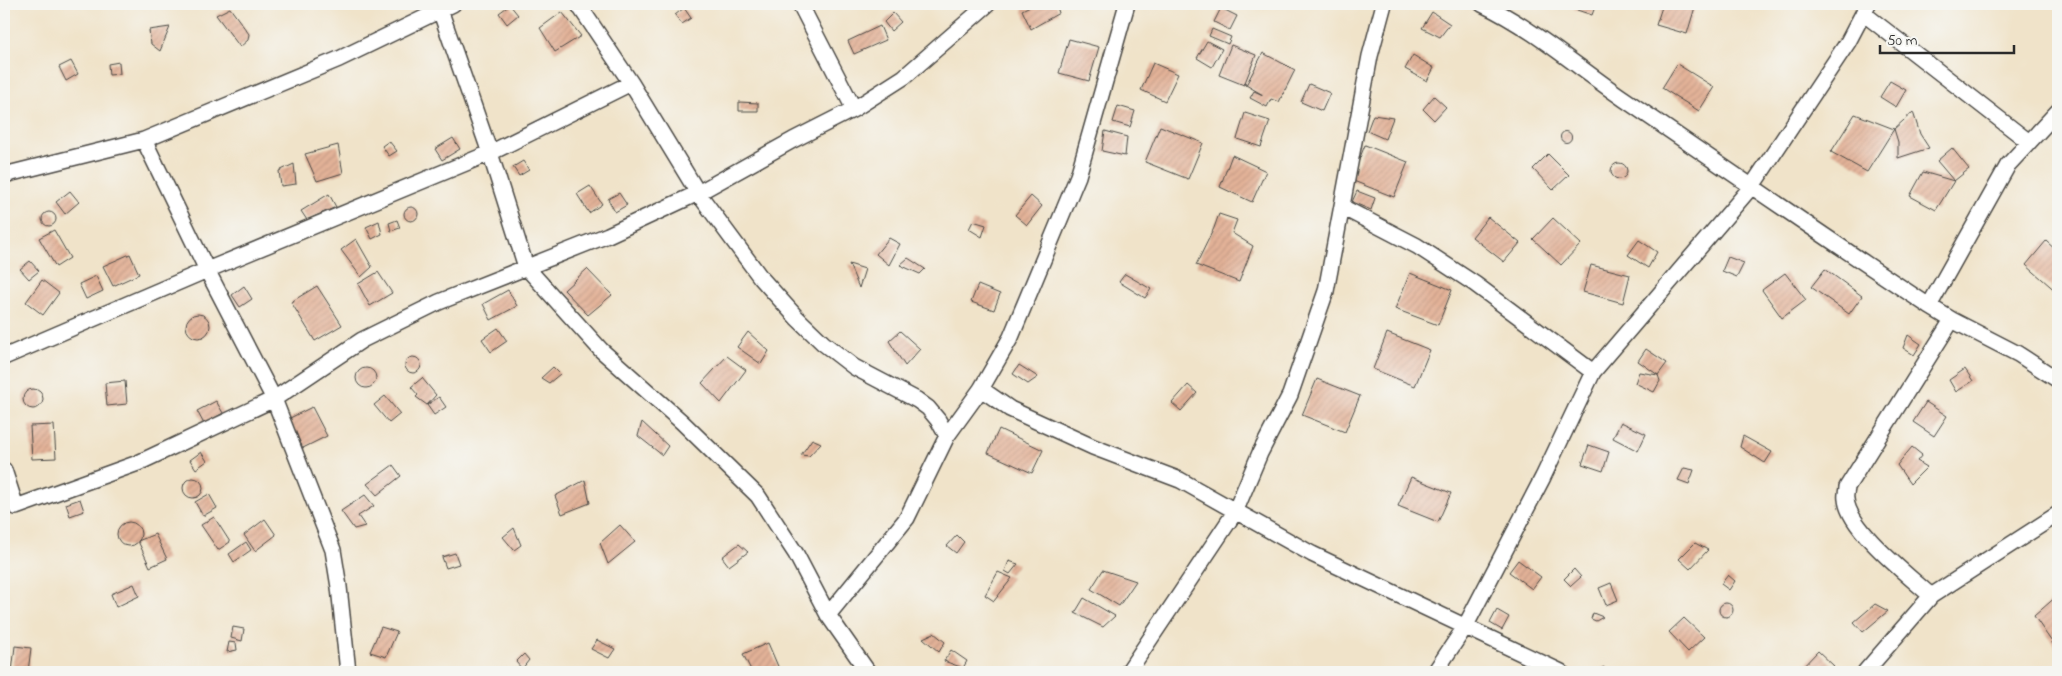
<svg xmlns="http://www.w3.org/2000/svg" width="2062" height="676" font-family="'Indie Flower',sans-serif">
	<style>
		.building { fill: url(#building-hatch) }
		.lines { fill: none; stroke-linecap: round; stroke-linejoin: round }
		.minor-casing { stroke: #494743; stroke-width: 18 }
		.minor { stroke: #fff; stroke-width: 15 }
	</style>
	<defs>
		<pattern id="building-hatch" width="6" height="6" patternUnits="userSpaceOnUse" patternTransform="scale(1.25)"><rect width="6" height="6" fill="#e3b298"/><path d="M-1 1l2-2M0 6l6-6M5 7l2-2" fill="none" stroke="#c39983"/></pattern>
	</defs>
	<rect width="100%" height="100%" fill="#f6f6f2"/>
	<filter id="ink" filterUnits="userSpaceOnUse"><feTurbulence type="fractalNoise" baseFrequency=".02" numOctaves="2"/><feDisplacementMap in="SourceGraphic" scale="10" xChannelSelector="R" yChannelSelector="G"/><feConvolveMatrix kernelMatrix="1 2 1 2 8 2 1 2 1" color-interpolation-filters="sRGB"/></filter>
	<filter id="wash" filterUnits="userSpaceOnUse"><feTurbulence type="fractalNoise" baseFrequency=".0096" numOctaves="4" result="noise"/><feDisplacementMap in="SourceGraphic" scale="20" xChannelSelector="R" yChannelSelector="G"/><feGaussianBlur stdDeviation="1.12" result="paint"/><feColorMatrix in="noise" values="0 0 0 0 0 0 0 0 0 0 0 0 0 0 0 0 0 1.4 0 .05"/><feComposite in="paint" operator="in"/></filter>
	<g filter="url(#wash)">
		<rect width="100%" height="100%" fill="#f0e3c9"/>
		<g id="blocks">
			<!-- building -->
			<path class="building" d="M1034,4h22l3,9 -28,16 -9,-19z
				M1576,4h20l-4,11 -18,-6z
				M1663,4h22l10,3 -8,27 -31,-9z
				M510,5l8,10 -11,9 -8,-11z
				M230,8l19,26 -1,6 -8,7 -24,-32z
				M684,8l7,10 -9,6 -7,-9z
				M1221,8l16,8 -7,14 -16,-8z
				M562,12l19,24 -26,16 -15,-24z
				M1432,12l18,12 -10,13 -18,-9z
				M893,13l8,9 -10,9 -7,-9z
				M880,26l6,14 -32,14 -6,-13z
				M170,27l-10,24 -9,-7 -2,-14z
				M1212,29l19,8 -3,7 -19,-8z
				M1069,39l30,8 -10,34 -30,-8z
				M1207,41l15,8 -10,18 -15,-9z
				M1231,45l25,10 -12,30 -25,-10z
				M1263,53l32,17 -16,32 -8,-3 -4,8 -17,-9 4,-7 9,4 -17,-10z
				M1413,55l21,13 -7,13 -22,-12z
				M71,61l7,13 -12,7 -7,-14z
				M119,62l1,12 -11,1 -1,-11z
				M1153,63l25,11 -13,27 -24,-11z
				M1677,64l37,23 -15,24 -37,-23z
				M1890,81l16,9 -10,17 -16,-10z
				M1309,84l21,9 -8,18 -21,-9z
				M1434,96l12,11 -12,13 -11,-11z
				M739,102l19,1v8h-19z
				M1118,106l17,5 -5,16 -17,-5z
				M1913,112l7,22 9,14 -31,10v-16l-4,-13z
				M1245,113l25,8 -9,26 -24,-8z
				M1855,114l39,15 -27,43 -36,-20z
				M1373,115l20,3 -8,21 -18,-8z
				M1160,126l43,17 -15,36 -43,-17z
				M1105,131l22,6 -2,19 -23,-5z
				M1560.5 137a5.5 5.5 0 1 1 11 0a5.5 5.5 0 1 1-11 0Z
				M453,138l7,11 -18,11 -7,-11z
				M389,141l8,10 -8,5 -7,-10z
				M338,145l5,28 -26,8 -12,-27z
				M1365,145l43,17 -14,35 -43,-17z
				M1952,148l17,21 -15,12 -17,-20z
				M1548,154l21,21 -16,15 -20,-21z
				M1232,155l34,16 -14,31 -32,-15z
				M523,161l6,9 -10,6 -6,-9z
				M1611 171a8 8 0 1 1 16 0a8 8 0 1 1-16 0Z
				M294,164l2,20 -15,2 -2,-15z
				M1923,172l31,9 -18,29 -26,-14z
				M590,186l12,18 -13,9 -12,-19z
				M70,191l9,11 -14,12 -9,-12z
				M1357,191l18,7 -4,12 -19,-8z
				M619,193l8,12 -12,7 -7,-13z
				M329,194l7,13 -29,13 -6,-9z
				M1031,196l11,10 -15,19 -12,-10z
				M404 214a7 7 0 1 1 14 0a7 7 0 1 1-14 0Z
				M42 219a7 7 0 1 1 14 0a7 7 0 1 1-14 0Z
				M1219,214l18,6 -5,13 21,13 -14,36 -43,-17 18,-37z
				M1488,217l32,26 -16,19 -32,-25z
				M1553,218l28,26 -20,21 -28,-26z
				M397,220l3,8 -9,3 -2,-8z
				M379,221l3,13 -10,5 -6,-12z
				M973,221l13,4 -4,12 -13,-8z
				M54,230l16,28 -14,9 -17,-29z
				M889,238l11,6 -11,21 -13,-11z
				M356,239l16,28 -11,10 -20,-27z
				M1639,240l18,12 -9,16 -20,-13z
				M2046,241l12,11v41l-32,-28z
				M130,254l9,20 -26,12 -10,-20z
				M1728,257l16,6 -7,14 -15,-6z
				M908,258l17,11 -5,5 -20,-9z
				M30,261l9,10 -10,8 -9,-10z
				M849,264l16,5 -6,19z
				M1591,265l39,10 -7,28 -40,-11z
				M587,269l25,26 -24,20 -24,-25z
				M1825,269l37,27 -13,18 -38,-27z
				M378,272l14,21 -22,13 -12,-22z
				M1410,273l42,17 -14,35 -43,-16z
				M1785,273l21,27 -24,18 -20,-28z
				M1125,274l26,15 -6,9 -26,-16z
				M96,276l7,15 -17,8 -7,-15z
				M42,280l17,13 -16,22 -17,-13z
				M978,285l22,9 -6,16 -23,-8z
				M244,286l8,13 -12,8 -8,-12z
				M317,286l25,39 -27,16 -24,-39z
				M508,290l9,16 -26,14 -8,-16z
				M186 326a12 12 0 1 1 24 0a12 12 0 1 1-24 0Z
				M498,328l9,13 -16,11 -9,-13z
				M900,331l20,18 -15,17 -16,-25z
				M748,332l21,19 -8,13 -24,-17z
				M1387,333l43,17 -15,36 -42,-17z
				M1908,335l13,9 -7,11 -11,-7z
				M1646,349l21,14 -9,12 -20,-14z
				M727,356l19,14 -25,33 -19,-20z
				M405 365a8 8 0 1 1 16 0a8 8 0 1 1-16 0Z
				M1019,365l19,12 -10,7 -15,-10z
				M553,367l7,7 -11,9 -8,-5z
				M356 378a10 10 0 1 1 20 0a10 10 0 1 1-20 0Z
				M1965,369l8,12 -17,11 -7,-12z
				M1639,372l19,3 2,6 -6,11 -19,-9z
				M422,378l14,17 -9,10 -11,-8 2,-2 -7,-8z
				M1317,379l43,17 -15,36 -43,-17z
				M125,381l2,23 -20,2 -2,-23z
				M1188,385l9,8 -16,18 -9,-8z
				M23 399a10 10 0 1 1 20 0a10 10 0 1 1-20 0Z
				M385,396l15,18 -11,9 -15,-18z
				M439,397l7,10 -12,8 -7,-10z
				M216,401l7,12 -19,11 -7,-13z
				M1926,402l21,14 -13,20 -21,-14z
				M312,407l15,29 -24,12 -15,-29z
				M642,422l26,24 -6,9 -24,-19z
				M1621,422l25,12 -8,17 -25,-13z
				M54,425l2,33 -24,1 -2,-33z
				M999,429l44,21 -11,23 -44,-20z
				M1743,436l29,16 -7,11 -25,-16z
				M812,439l9,4 -12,13 -8,-1z
				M1589,445l20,7 -6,19 -21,-7z
				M1912,447l10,8 -5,6 10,6 -17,17 -13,-19z
				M201,452l6,9 -11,8 -6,-9z
				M393,465l8,11 -24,19 -10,-11z
				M1684,468l10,2 -5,14 -11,-4z
				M1411,477l40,16 -13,29 -40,-16z
				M183 488a10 10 0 1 1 20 0a10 10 0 1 1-20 0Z
				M585,480l5,23 -28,11 -7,-18z
				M209,494l8,14 -14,8 -8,-14z
				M365,495l9,11 -16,10 7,10 -11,3 -13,-18z
				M80,499l4,12 -14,5 -4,-12z
				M214,517l16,25 -12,8 -17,-25z
				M265,519l11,16 -21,16 -11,-16z
				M117 534a12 12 0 1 1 24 0a12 12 0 1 1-24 0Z
				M620,525l15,17 -27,22 -8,-21z
				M514,528l7,17 -7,5 -11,-13z
				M155,534l12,25 -17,8 -12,-26z
				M957,535l7,7 -8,11 -9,-7z
				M246,542l5,8 -17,12 -5,-8z
				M1695,543l13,7 -18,19 -11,-10z
				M739,544l9,8 -19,14 -7,-9z
				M455,553l4,11 -13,4 -4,-11z
				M1518,560l23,17 -9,12 -23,-17z
				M1009,561l9,3 -8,10 -5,-3z
				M1574,569l7,8 -10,9 -7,-7z
				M1103,570l33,11 -17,25 -28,-17z
				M998,572l14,6 -18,23 -9,-6z
				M1728,575l7,6 -6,9 -8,-6z
				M1611,583l7,17 -12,5 -7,-17z
				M134,584l5,12 -23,11 -5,-13z
				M2058,595v56l-24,-35z
				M1084,598l31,18 -12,11 -28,-14z
				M1719 610a7 7 0 1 1 14 0a7 7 0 1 1-14 0Z
				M1875,604l13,7 -25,21 -9,-10z
				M1497,610l12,7 -7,13 -12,-7z
				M1593,613l10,4 -7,4 -5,-2z
				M1684,618l20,19 -16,15 -19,-20z
				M233,627l11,2 -2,12 -11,-3z
				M381,627l16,5 -11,25 -16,-5z
				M934,633l11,9 -6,10 -16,-14z
				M597,640l18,9 -6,9 -18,-9z
				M229,642l7,1 1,7 -10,2z
				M768,643l12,28 -28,1 -9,-18z
				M15,646l16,2 -3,24h-16z
				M951,650l16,11 -4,7 -19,-7z
				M1818,651l16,15 -6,6h-30z
				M524,654l5,6 -7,9 -6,-7z
				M1603,667l7,5h-10z"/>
		</g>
	</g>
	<g filter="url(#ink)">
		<use href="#blocks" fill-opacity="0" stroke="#494743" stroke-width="1"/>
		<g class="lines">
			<!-- minor casing -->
			<g class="minor-casing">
				<path id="minor" d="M438,4l52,149 36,114 75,83 81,72 76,74 38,58 32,61 40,57
					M578,4l53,79 67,110 63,85 36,40 26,25 31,24 63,33 11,8 10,12 9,16
					M800,4l54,105
					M1482,4c51,24 95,63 142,95 101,69 202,139 305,207l23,14 66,34 40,26
					M1863,13l166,129
					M4,175l140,-35
					M1342,207l75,39 58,38 118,88
					M1929,306l79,-141 50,-54
					M4,357l203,-87 283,-117 141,-70
					M981,389l29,20 83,38 87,33 132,74 249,118
					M4,470l12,37 122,-44 136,-64 88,-59 77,-38 169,-67 90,-42 95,-53 61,-31 50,-32 84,-73
					M1931,596c-22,-20 -83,-67 -85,-97 -1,-4 1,-8 1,-12l105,-167
					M828,615l79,-97 40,-82 34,-47 30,-52 67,-161 49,-172
					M348,672l-9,-85 -6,-37 -59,-151 -67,-129 -63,-130 195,-81 114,-55
					M1128,672l107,-160 25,-59 30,-58 36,-104 44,-235 14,-52
					M1435,672l30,-45 78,-150 50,-105 159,-186 96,-144 20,-38
					M1865,672l66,-76 127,-82"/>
			</g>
			<!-- minor -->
			<use href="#minor" class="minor"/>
		</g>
	</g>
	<!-- margin -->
	<rect width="2062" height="676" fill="none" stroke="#f6f6f2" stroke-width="20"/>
	<!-- scale -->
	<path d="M1880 45v8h134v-8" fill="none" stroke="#2b2b2b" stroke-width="2.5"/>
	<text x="1887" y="45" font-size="15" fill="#2b2b2b" stroke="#f6f6f2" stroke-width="4" paint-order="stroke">50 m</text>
</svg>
